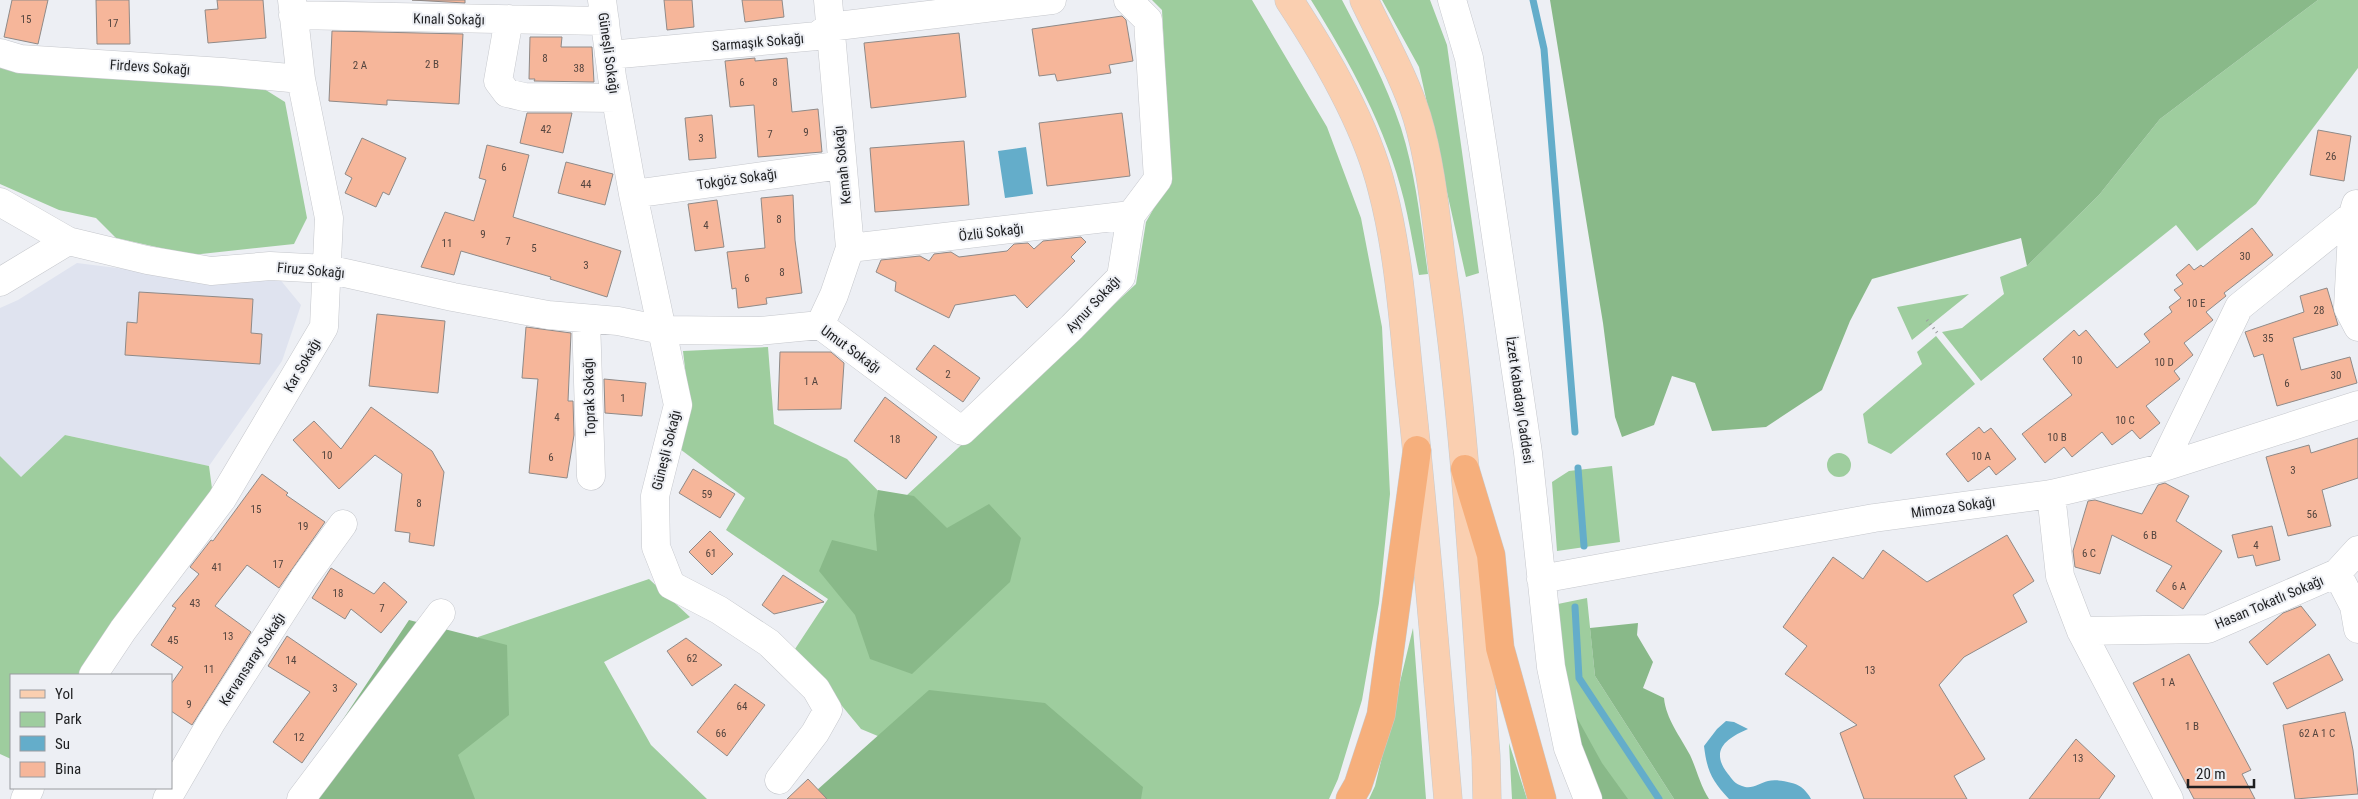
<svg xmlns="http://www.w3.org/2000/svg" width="2358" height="799" font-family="'Roboto Condensed',sans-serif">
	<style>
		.built { fill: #dfe3ef }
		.green { fill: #9ecd9e }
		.forest { fill: #89b989 }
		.water { fill: #64adca }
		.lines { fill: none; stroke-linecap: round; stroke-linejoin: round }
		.stream { stroke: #64adca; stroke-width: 7 }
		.building { fill: #f6b69a; stroke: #8f8a88 }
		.minor-casing { stroke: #c5c7cc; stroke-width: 29 }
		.major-casing { stroke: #c9c9ca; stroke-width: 29 }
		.highway-casing { stroke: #c9c9ca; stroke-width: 29 }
		.path { stroke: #9a9b9f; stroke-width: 3; stroke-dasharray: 1 4; stroke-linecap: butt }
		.minor { stroke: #fff; stroke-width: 28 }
		.major { stroke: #facfb0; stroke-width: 28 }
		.highway { stroke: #f6af7c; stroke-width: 28 }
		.labels { text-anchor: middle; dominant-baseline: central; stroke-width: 4; stroke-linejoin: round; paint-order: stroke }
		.number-label { font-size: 11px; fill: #54453f }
		.street-label { font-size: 14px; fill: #1e1f21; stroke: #edeff4 }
	</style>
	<rect width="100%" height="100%" fill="#edeff4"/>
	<!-- built -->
	<path class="built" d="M77,263l136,17 65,-3 23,28 -19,56 -73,105 -144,-31 -45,43 -20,-22v-148l18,-8z"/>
	<!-- green -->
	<path class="green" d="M1152,0h100l75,127 34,91 21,109 8,167 -11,109 -17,97 -24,79 -9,20h-300l-168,-70 -66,-80 33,-50 -102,-69 19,-32 -65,-49 10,-38 -7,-60 85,-4 6,77 73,35 47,48 242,-223 10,-62 25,-44 -9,-168z
		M1311,0h31c22,42 44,83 59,128 15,47 20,97 27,146l-9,1c-5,-25 -9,-50 -15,-75 -17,-71 -55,-139 -93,-200z
		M1382,0h48l17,45 32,228 -13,4 -47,-210z
		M2318,0h40v68l-102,136 -59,47 -21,-26 -195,156 -39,-49 20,-4 42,-34 -4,-17 27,-11 72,-71 61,-76z
		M0,63l261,24 24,15 22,116 -13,26 -102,11 -76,-17 -20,-20 -37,-8 -59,-26z
		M1969,294l-57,46 -15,-33z
		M1936,336l39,48 -84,70 -23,-11 -5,-29 59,-50 -5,-12z
		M65,435l144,31 4,30 -58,72 -76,107h-68v84l-11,-5v-298l21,21z
		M1827 465a12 12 0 1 1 24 0a12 12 0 1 1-24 0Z
		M1612,466l8,76 -63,9 -5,-69 17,-11z
		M649,579l41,38 -86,45 47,83 56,54h-271l42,-162z
		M1587,598l8,78 79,123h-77l-26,-73 -18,-121z
		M1413,628l13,171h-57l6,-13z
		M1509,743l18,56h-15z"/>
	<!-- forest -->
	<path class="forest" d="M1550,0h768l-158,119 -61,76 -72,71 -6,-28 -149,41 -22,42 -28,69 -56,37 -54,4 -17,-48 -23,-7 -18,49 -32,12 -7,-20 -12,-94z
		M878,490l36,6 33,32 42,-24 32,34 -11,44 -98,92 -42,-15 -15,-44 -36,-44 13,-31 45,11 -3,-36z
		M409,620l98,25 2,70 -51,40 17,44h-185z
		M1638,623l-1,12 16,27 -10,26 21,10c2,21 16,38 26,57 7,15 10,30 19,44h-35l-79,-123 -5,-48z
		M1552,629l24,87 26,47 26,36h-31l-26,-73z
		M929,690l116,13 98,84 -2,12h-334z"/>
	<!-- water -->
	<path class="water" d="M1026,147l7,47 -28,4 -7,-47z
		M1726,721l8,1 14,7c-21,9 -39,21 -20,45 4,5 7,10 14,12 10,4 17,-3 26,-5 9,-2 26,1 33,6 4,3 8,8 10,12h-82c-17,-18 -22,-28 -25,-53l13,-17z"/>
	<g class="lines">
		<!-- stream -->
		<path class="stream" d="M1533,0l11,49 31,383
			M1578,468l6,78
			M1575,607l4,71 80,121"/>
	</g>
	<!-- building -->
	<path class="building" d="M12,0h36l-10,44 -34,-7z
		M96,0h33l1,44h-33z
		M217,0h46l3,38 -58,5 -3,-33 13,-1z
		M412,0h53v3z
		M664,0h28l2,27 -27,3z
		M742,0h40l2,17 -39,5z
		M1122,16l4,4 7,41 -24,4 2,8 -54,8 -2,-7 -16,2 -7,-47z
		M332,31l131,3 -4,70 -72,-4v5l-58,-4z
		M959,33l7,64 -95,11 -7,-65z
		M530,37h32l-1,10h31l2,35 -60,-1 1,-2h-6z
		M755,58v3l32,-3 5,54 26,-3 4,43 -64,5 -4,-52 -24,2 -5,-46z
		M527,113h45l-9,40 -43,-10z
		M1122,113l8,63 -83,10 -8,-63z
		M712,115l4,43 -27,2 -4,-42z
		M2318,130l33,6 -7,45 -34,-6z
		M362,138l44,20 -17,37 -6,-3 -7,15 -31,-14 7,-15 -7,-4z
		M964,141l5,64 -94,7 -5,-64z
		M487,145l42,10 -16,62 108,34 -14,46 -57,-18 1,-2 -90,-26 -7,24 -33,-8 24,-55 29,9 12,-41 -7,-2z
		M566,162l47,12 -8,31 -47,-12z
		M793,195l2,45 7,53 -36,5 1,6 -29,4 -2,-20 -4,1 -5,-37 38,-4 -4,-50z
		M717,200l7,47 -29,4 -7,-47z
		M2252,228l21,27 -49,38 2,3 -20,16 7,8 -29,23 9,12 -19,16 6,8 -34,27 14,17 -20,16 -8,-9 -20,15 -10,-13 -30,25 -8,-10 -19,16 -23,-29 50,-39 -29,-36 31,-29 5,6 7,-6 31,38 33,-26 -6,-8 28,-22 -3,-5 12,-9 -7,-8 9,-6 -7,-9 13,-11 5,6 7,-5 2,2z
		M1081,237l5,5 -15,15 4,4 -48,47 -12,-13 -60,10 -6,13 -54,-27 1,-9 -20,-10 5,-12 39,-4 9,5 5,-7 17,-2 8,5 48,-6 7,-7 14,-1 6,6 9,-8z
		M2327,288l11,37 -45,13 8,32 49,-13 7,26 -80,23 -14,-52 -9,3 -9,-25 59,-20 -4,-16z
		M139,292l114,7 -2,34 11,1 -2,30 -135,-9 2,-33 10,1z
		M377,314l68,7 -7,72 -69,-7z
		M526,327l45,6 -3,68h5l1,34 -7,43 -38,-5 9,-94 -16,-1z
		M934,345l46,33 -17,24 -47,-33z
		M780,352h51l13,11 -3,46 -63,1z
		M604,379l42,4 -4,33 -37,-3z
		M885,397l52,40 -31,42 -52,-38z
		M371,407l61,44 12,21 -10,74 -25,-4 1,-9 -15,-2 7,-57 -27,-19 -36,34 -46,-49 21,-19 27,28z
		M1979,427l5,6 7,-5 25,31 -20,16 -7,-9 -21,16 -22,-28z
		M2358,438v40l-36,12 9,36 -43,10 -22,-79 43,-12 2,8z
		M693,469l42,25 -15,24 -41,-25z
		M262,474l26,19 -2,2 39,27 -46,66 -32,-23 -32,41 36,26 -59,93 -21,-14v-27l12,-17 -32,-22 25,-37 -4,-2 27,-32 -9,-7 21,-27 2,1z
		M2165,483l24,13 -13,25 46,30 -39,58 -27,-18 16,-25 -60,-31 -12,39 -25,-7 -2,-16 15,-50 7,-1 47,14 16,-29z
		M2272,526l8,34 -24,6 -3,-11 -15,3 -6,-23z
		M710,531l23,23 -21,21 -23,-23z
		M2007,535l27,46 -21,14 14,27 -63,35 -25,28 46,74 -31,17 13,23h-103l-24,-66 17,-8 -72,-51 22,-28 -24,-19 50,-70 30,22 20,-29 44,32z
		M331,568l43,26 10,-12 23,20 -26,31 -30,-24 -6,10 -33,-21z
		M783,575l41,27 -50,12 -12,-9z
		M2301,606l15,19 -49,40 -18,-23 34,-29z
		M287,636l70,48 -55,79 -29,-21 37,-50 -42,-26z
		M686,638l36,27 -30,21 -25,-35z
		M2189,654l62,116 -9,4 13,25h-61l-61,-116z
		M2329,654l14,26 -56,29 -14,-26z
		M735,684l30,21 -38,51 -30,-24z
		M2345,712l8,38 5,44 -63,5 -12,-74z
		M2076,739l39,37 -16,23h-70z
		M808,779l19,20h-40z"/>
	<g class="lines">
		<!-- minor casing -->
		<g class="minor-casing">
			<path id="minor" d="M602,0l10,77 21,117 45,211 -23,91 1,51 15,38 48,25 50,33 47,46 12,21 -13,23 -36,47
				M1452,0l17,58 15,97 44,298 23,214 17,81 20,51
				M293,15l312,6
				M509,19l-11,62 9,12 17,4 92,1
				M0,53l20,6 203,13 78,7
				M609,55l208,-19 12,-9 223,-27
				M633,194l209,-29
				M0,202l68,39
				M2356,204l-3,10 -5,94 10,19
				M850,248l281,-33
				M0,282l68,-41 79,19 64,11 59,-5 57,3 126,28 95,18 70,6 44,9 98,1 60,-6 142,106 110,-104 49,-50 10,-62 27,-36 -10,-159 -20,-20
				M586,319l5,157
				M820,325l14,-30 16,-47 -22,-248
				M2161,468l78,-161 119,-96
				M2051,494l9,82 21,55 88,168
				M2358,550l-21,23 17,33 4,23
				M1541,579l333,-61 177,-24 110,-26 197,-63
				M2081,631l127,-2 129,-56
				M93,675l30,-45 99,-131 102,-172 5,-109 -28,-139 -9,-79
				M25,799l5,-11
				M167,799l44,-76 93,-145 39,-54
				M301,799l140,-186"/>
		</g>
		<!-- major casing -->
		<g class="major-casing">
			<path id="major" d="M1289,0c37,56 77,124 93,189 17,64 21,132 28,197 15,137 26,275 38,413
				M1364,0c18,38 40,76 53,117 15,50 19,104 26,156 23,160 31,322 43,483l1,43"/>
		</g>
		<!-- highway casing -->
		<g class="highway-casing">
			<path id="highway" d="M1465,469l26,86 9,93 42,151
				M1350,799l8,-14 23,-70 36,-265"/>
		</g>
		<!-- path -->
		<path class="path" d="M1927,320l12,15"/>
		<!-- minor -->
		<use href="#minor" class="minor"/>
		<!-- major -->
		<use href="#major" class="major"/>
		<!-- highway -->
		<use href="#highway" class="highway"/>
	</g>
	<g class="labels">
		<!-- number labels -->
		<g class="number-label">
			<text x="26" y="19">15</text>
			<text x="113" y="23">17</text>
			<text x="545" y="58">8</text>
			<text x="432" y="64">2 B</text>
			<text x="360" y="65">2 A</text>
			<text x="579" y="68">38</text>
			<text x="742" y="82">6</text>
			<text x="775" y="82">8</text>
			<text x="546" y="129">42</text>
			<text x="806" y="132">9</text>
			<text x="770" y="134">7</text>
			<text x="701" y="138">3</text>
			<text x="2331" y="156">26</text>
			<text x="504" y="167">6</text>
			<text x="586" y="184">44</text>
			<text x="779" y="219">8</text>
			<text x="706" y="225">4</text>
			<text x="483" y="234">9</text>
			<text x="508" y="241">7</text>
			<text x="447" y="243">11</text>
			<text x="534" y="248">5</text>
			<text x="2245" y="256">30</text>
			<text x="586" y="265">3</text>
			<text x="782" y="272">8</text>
			<text x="747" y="278">6</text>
			<text x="2196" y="303">10 E</text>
			<text x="2319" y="310">28</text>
			<text x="2268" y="338">35</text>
			<text x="2077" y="360">10</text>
			<text x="2164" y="362">10 D</text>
			<text x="948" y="374">2</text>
			<text x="2336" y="375">30</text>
			<text x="811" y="381">1 A</text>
			<text x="2287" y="383">6</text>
			<text x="623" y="398">1</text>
			<text x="557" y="417">4</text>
			<text x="2125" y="420">10 C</text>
			<text x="2057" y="437">10 B</text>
			<text x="895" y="439">18</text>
			<text x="327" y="455">10</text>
			<text x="1981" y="456">10 A</text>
			<text x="551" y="457">6</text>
			<text x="2293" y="470">3</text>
			<text x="707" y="494">59</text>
			<text x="419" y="503">8</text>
			<text x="256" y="509">15</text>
			<text x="2312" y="514">56</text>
			<text x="303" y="526">19</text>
			<text x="2150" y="535">6 B</text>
			<text x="2256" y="545">4</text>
			<text x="711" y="553">61</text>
			<text x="2089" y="553">6 C</text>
			<text x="278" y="564">17</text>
			<text x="217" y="567">41</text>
			<text x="2179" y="586">6 A</text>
			<text x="338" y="593">18</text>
			<text x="195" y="603">43</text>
			<text x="382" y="608">7</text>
			<text x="228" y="636">13</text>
			<text x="173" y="640">45</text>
			<text x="692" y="658">62</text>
			<text x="291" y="660">14</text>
			<text x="209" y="669">11</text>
			<text x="1870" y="670">13</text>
			<text x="2168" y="682">1 A</text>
			<text x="335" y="688">3</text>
			<text x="189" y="704">9</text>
			<text x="742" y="706">64</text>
			<text x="2192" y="726">1 B</text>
			<text x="721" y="733">66</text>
			<text x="2317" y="733">62 A 1 C</text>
			<text x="299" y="737">12</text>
			<text x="2078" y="758">13</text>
		</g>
		<!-- street labels -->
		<g class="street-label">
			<text transform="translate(449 19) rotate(1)">Kınalı Sokağı</text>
			<text transform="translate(758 42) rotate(-5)">Sarmaşık Sokağı</text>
			<text transform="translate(609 53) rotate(82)">Güneşli Sokağı</text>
			<text transform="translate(150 67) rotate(4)">Firdevs Sokağı</text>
			<text transform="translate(842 165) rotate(-96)">Kemah Sokağı</text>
			<text transform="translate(737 179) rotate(-8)">Tokgöz Sokağı</text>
			<text transform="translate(991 232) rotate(-7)">Özlü Sokağı</text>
			<text transform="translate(311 270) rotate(5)">Firuz Sokağı</text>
			<text transform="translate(1093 304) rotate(-47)">Aynur Sokağı</text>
			<text transform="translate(851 349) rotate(36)">Umut Sokağı</text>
			<text transform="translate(302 365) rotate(-60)">Kar Sokağı</text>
			<text transform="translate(589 397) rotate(-92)">Toprak Sokağı</text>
			<text transform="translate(1520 400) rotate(82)">İzzet Kabadayı Caddesi</text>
			<text transform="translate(666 450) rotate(-76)">Güneşli Sokağı</text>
			<text transform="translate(1953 507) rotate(-8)">Mimoza Sokağı</text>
			<text transform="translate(2269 602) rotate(-23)">Hasan Tokatlı Sokağı</text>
			<text transform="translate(252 659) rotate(-57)">Kervansaray Sokağı</text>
		</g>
	</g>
	<!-- legend -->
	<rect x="10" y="674" width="162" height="115" fill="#edeff4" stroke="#9a9ca0"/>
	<rect x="20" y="690" width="25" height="8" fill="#facfb0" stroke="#9a9ca0"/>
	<text x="55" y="699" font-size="15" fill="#1e1f21">Yol</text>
	<rect x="20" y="712" width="25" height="15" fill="#9ecd9e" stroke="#9a9ca0"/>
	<text x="55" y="724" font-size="15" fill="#1e1f21">Park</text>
	<rect x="20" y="736" width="25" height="15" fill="#64adca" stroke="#9a9ca0"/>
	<text x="55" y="749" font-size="15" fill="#1e1f21">Su</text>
	<rect x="20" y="762" width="25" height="15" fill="#f6b69a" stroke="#9a9ca0"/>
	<text x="55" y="774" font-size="15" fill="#1e1f21">Bina</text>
	<!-- scale -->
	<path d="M2188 779v8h66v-8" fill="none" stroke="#1e1f21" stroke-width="2.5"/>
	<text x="2196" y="779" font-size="15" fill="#1e1f21" stroke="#edeff4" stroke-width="4" paint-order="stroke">20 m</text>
</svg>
